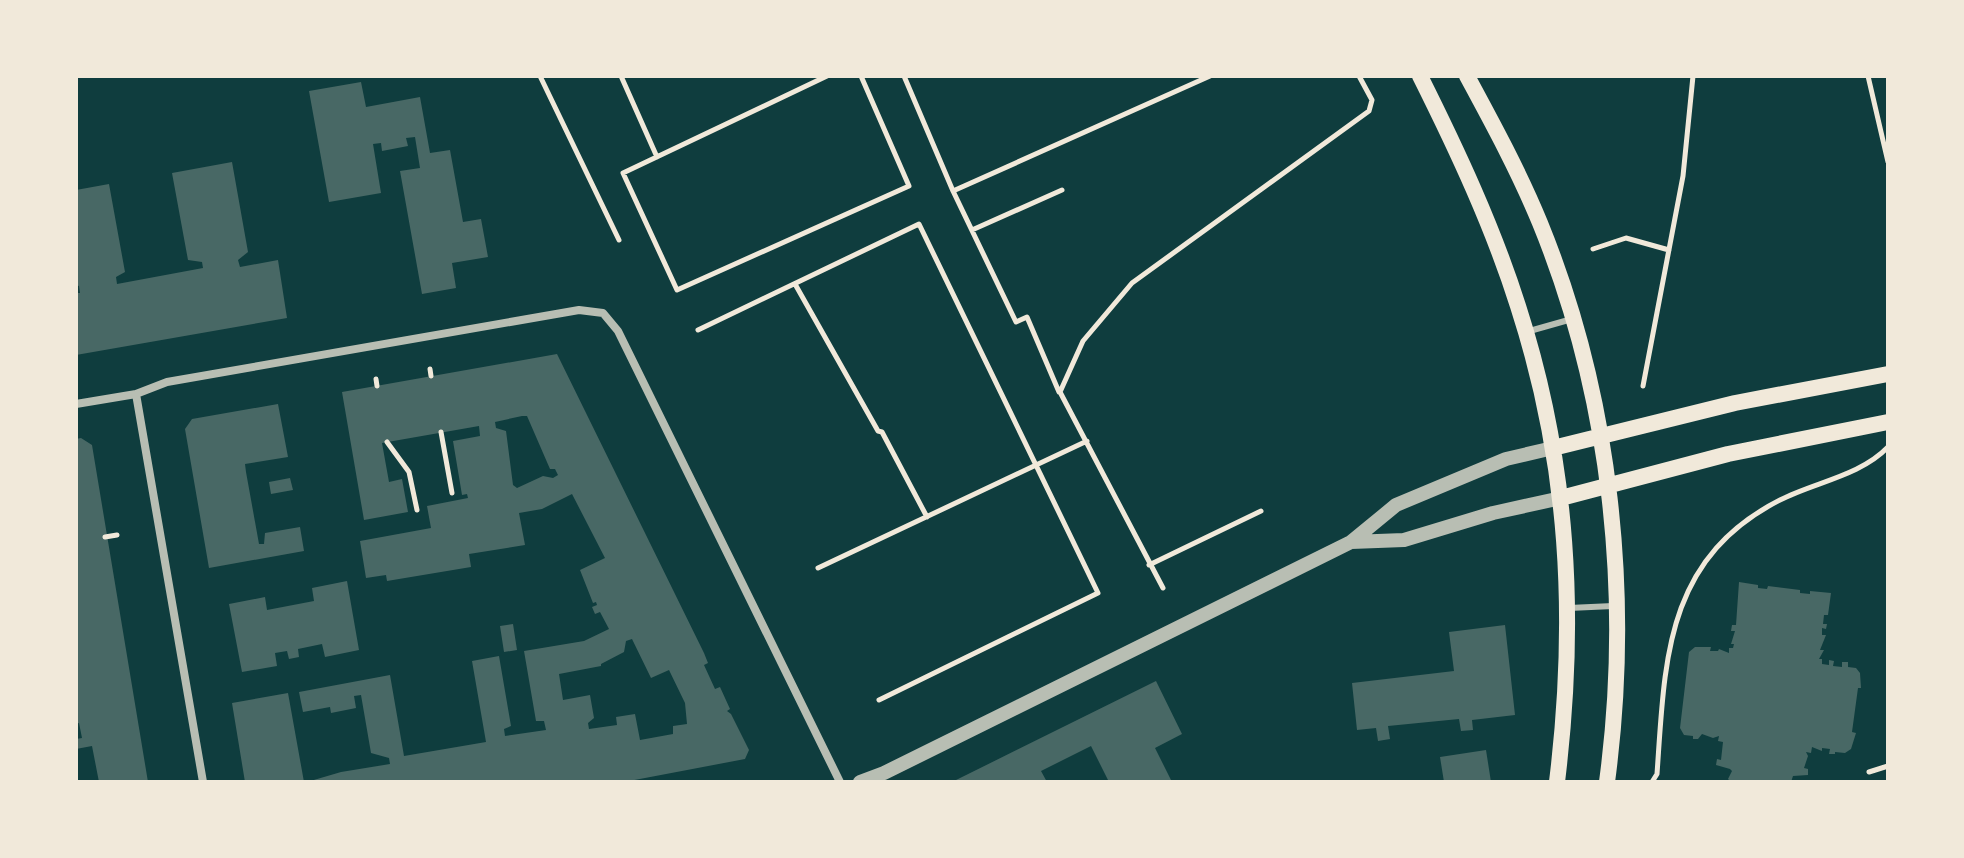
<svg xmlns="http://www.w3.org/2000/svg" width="1964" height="858" font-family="'Asap Condensed',sans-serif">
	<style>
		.building { fill: #486865; fill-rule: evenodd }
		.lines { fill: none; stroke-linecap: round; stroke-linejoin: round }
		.path { stroke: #f1e9da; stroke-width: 5 }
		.service { stroke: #b8beb3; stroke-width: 6 }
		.minor { stroke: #b8beb3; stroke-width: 8 }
		.tertiary { stroke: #b8beb3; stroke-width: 14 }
		.secondary { stroke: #f1e9da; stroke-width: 16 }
	</style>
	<rect width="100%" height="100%" fill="#0f3d3e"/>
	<!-- building -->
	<path class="building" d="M361,82l5,25 54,-10 10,56 20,-3 13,72 18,-3 7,38 -36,6 4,25 -34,6 -22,-123 20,-3 -5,-31 -9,1 2,8 -26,5 -1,-8 -8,1 8,49 -52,9 -20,-111z
		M232,162l16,90 -10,8 2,7 38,-7 9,58 -211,37v-62h4l-1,-7 -3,-1v-95l33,-6 16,88 -9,5 1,7 86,-16 -1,-6 -14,-2 -16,-87z
		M557,354l147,299 4,10 -4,2 11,24 5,-2 10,22 -3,2 4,3 18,36 -4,9 -121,23h-317l34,-10 49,-8 -1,-6 -18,-5 -10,-58 -7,1 2,12 -25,5 -1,-6 -27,5 -4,-20 91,-17 14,81 82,-14 -14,-81 27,-5 12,70 -7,3 1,7 41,-6 -2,-9h-8l-12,-70 60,-10 25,-12 -9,-17 -5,2 -3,-7 5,-2 -1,-3 -3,1 -13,-33 25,-12 -33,-64 -30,15 -23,4 6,32 -56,9 2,13 -84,14 -1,-6 -20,3 -6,-37 71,-13 -4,-22 41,-8 -1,-4 -5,1 -9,-54 27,-5 -1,-10 -97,17 7,39 13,-3 6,33 -44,8 -22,-128zM522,416h5l23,53h5l3,6 -5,3 -10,-2 -26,12 -4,-3 -7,-54 -10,-3 -1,-6zM632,639l19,39 18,-8 16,33 2,21 -14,2v8l-33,6 -5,-26 -19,3 1,8 -28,4 -1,-6 6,-5 -4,-23 -27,5 -4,-26 42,-8v-2l23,-12 2,-11z
		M278,404l10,53 -43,7 1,8 13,72h5l1,-11 35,-6 4,24 -95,17 -24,-139 7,-10z
		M81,438l11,7 56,337h-49l-7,-36 -16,3v-10l6,-1 -3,-15 -3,1v-285z
		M290,478l3,12 -22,4 -2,-12z
		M347,581l12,69 -34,7 -3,-13 -24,5 1,8 -10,2 -2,-8 -12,2 2,13 -35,6 -13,-68 36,-7 2,13 47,-9 -2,-13z
		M1739,582l19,3v3l9,1 1,-3 32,4v3l10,1v-3l21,2 -3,22h-4l-1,9h4l-1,5 -4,-1v7h4l-6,15h4l-5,9h3v5l7,1v-5l5,1 -1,5 9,1v-5h6v5l8,1 4,5 1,15h-3l-6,44 4,1 -5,16 -6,4 -10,-1v2h-6l1,-5 -8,-1v3l-10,-4 -1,6 -5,-1 2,4 -4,12 4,1v6l-15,1 -2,6h-60l-3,-3 4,-8 -2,-2 -14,-4 1,-6 4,1 2,-18 -5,-1 1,-5 -6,2 -11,-4 -4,5h-5v-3l-9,-1 -4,-7 9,-76 6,-5h16l-1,4h8l1,-2 10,4v-5h4l1,-4h-3l4,-13h-4l1,-6h4z
		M513,624l4,26 -13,2 -4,-26z
		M1505,625l10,90 -43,5 1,10 -12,1 -2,-12 -71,7 2,13 -12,2 -2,-13 -19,2 -5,-47 102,-12 -5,-39z
		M1156,681l26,53 -27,14 17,34h-63l-18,-36 -50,25 6,11h-95z
		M288,693l16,89h-59l-13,-79z
		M1486,750l5,32h-47l-4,-25z"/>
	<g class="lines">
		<!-- path -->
		<path class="path" d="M540,76l79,164
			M621,76l36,81
			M827,76l-204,97 54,117 232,-104 -48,-110
			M904,76l49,115 63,131 11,-5 32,75
			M1868,76l20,86
			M953,191l257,-115
			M972,230l90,-40
			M1593,249l33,-11 43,12
			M795,284l83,147 4,1 45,85
			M698,330l221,-106 179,369 -219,107
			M430,369l1,7
			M376,379l1,7
			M1643,386l40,-210 10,-100
			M441,432l11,61
			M387,442l22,30 8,38
			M105,537l12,-2
			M1149,565l112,-54
			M818,568l269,-127
			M1163,588l-103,-196 23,-51 49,-58 237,-172 3,-11 -13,-24
			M1869,772l19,-6
			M1652,782l5,-8c8,-112 7,-215 123,-274 35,-18 80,-24 108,-53"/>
		<!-- service -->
		<path class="service" d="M1526,332l46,-13
			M1569,608l44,-2"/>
		<!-- minor -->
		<path class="minor" d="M136,394l67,388
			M76,404l60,-10 31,-12 412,-72 24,3 15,18 222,451"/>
		<!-- tertiary -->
		<path class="tertiary" d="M1351,542l53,-2 89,-27 68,-15
			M860,782l24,-9 467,-231 45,-37 110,-46 47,-11"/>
		<!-- secondary -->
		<path class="secondary" d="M1420,76c37,74 73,151 98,230 51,158 59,312 39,476
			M1467,76c26,48 52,96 73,147 71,174 92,372 67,559
			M1553,448l182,-45 153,-29
			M1561,498l167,-44 160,-32"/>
	</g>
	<!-- border -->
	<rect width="1964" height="858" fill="none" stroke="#f1e9da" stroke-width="156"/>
</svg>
